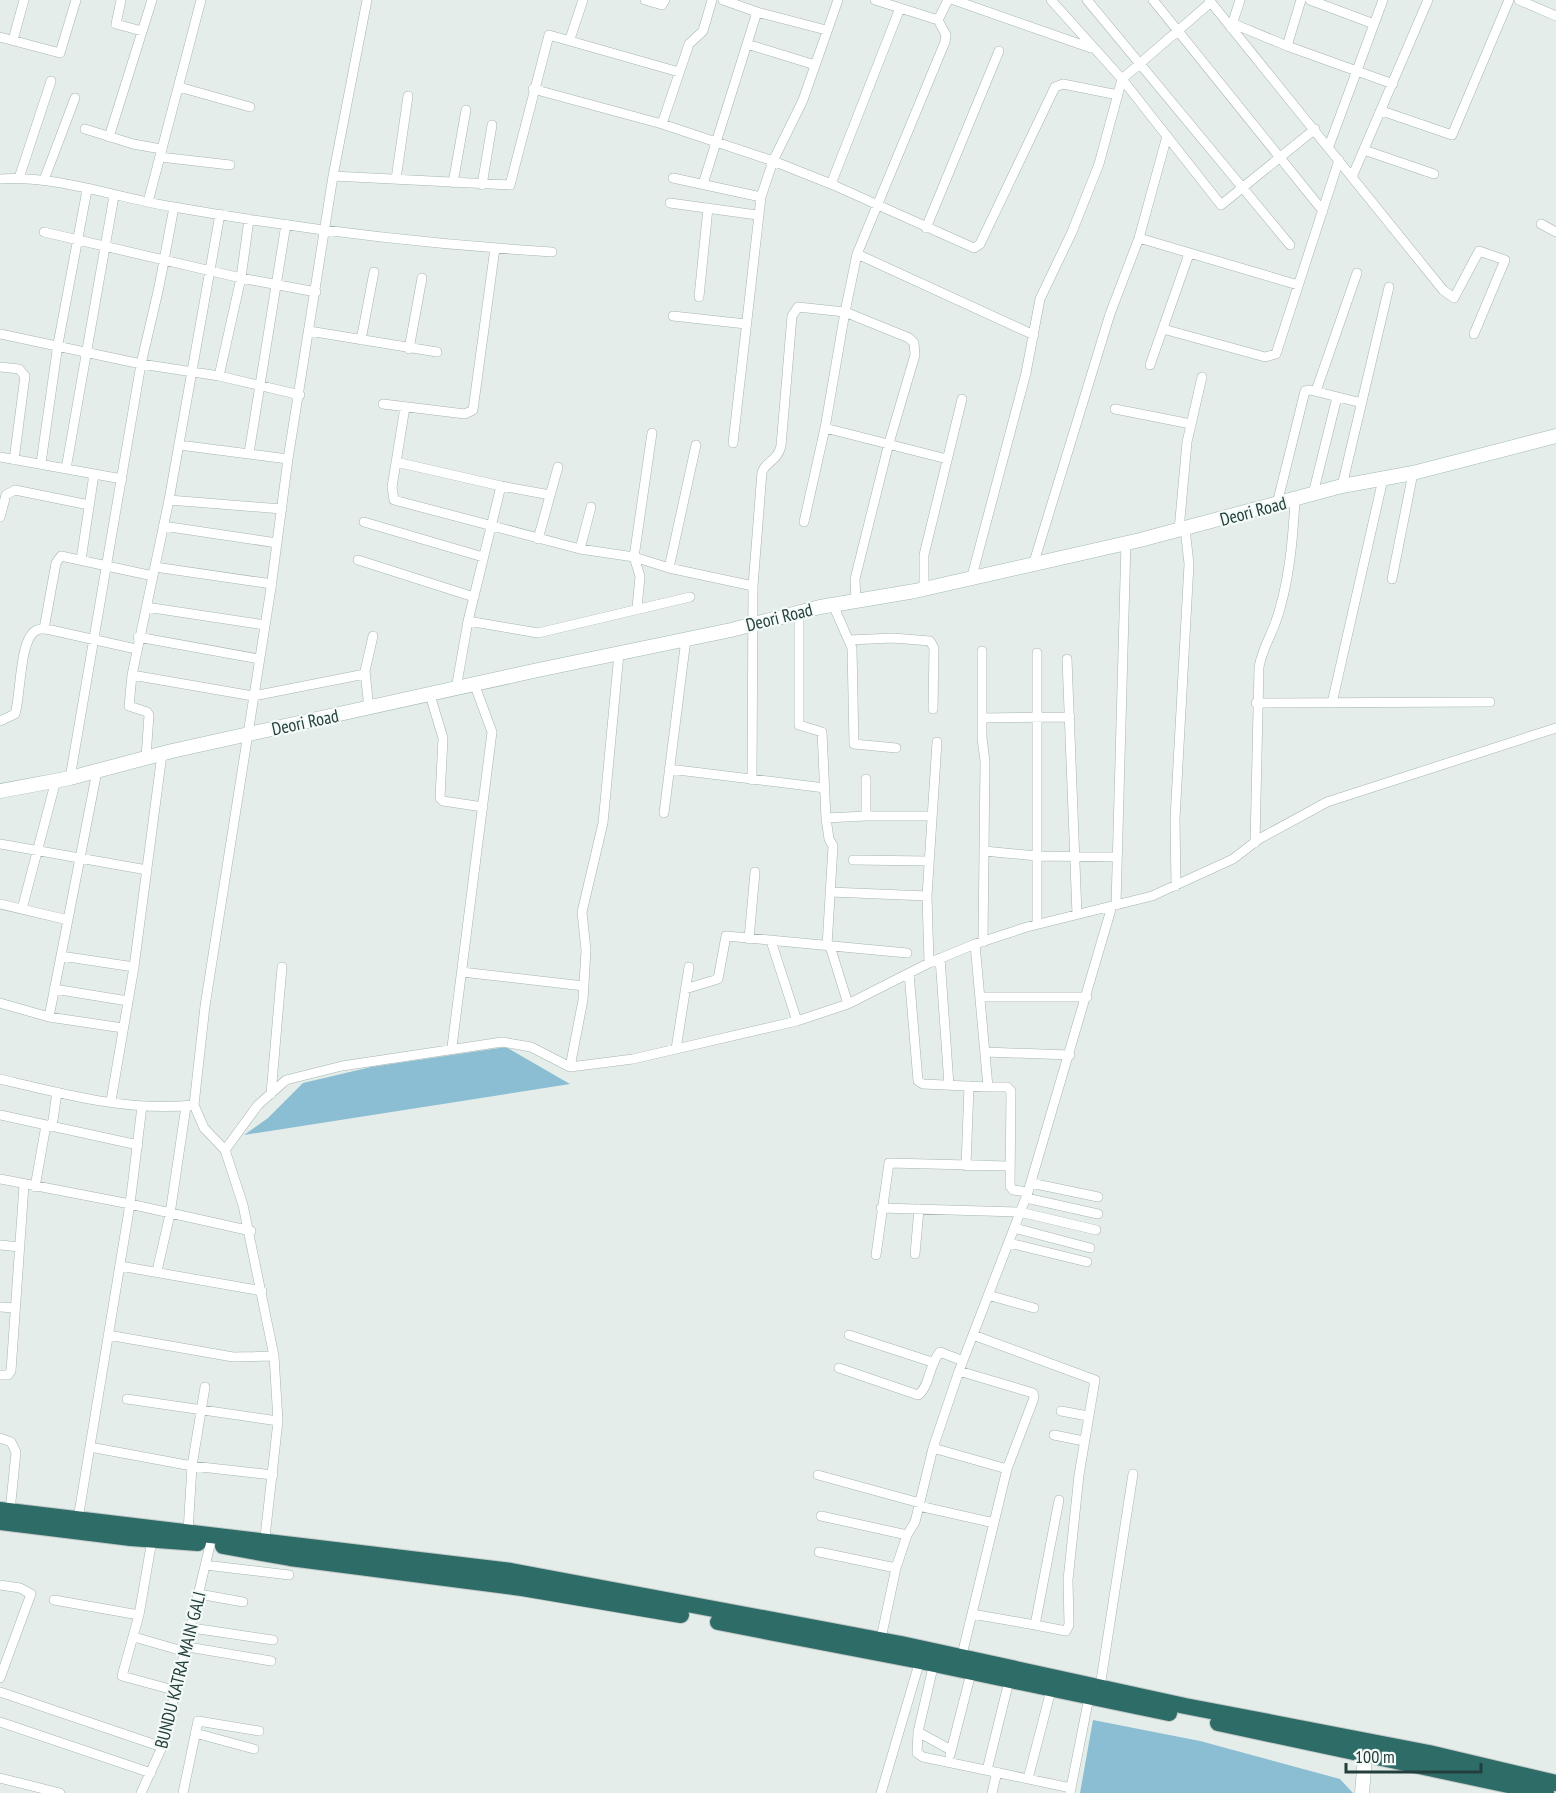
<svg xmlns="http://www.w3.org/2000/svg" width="1556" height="1793" font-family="'PT Sans Narrow',sans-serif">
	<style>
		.water { fill: #8bbed3 }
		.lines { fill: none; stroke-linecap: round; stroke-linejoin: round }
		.street-casing { stroke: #a6b5b2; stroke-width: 10 }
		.secondary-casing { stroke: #a2b9b4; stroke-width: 15 }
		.highway-casing { stroke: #c1c9c8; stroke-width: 18 }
		.street { stroke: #fff; stroke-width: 9 }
		.secondary { stroke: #fff; stroke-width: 14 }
		.highway { stroke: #2e6c68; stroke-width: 16 }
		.labels { text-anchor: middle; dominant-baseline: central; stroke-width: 4.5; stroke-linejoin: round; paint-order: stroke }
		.street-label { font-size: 18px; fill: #233f3c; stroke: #f4faf8 }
	</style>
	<rect width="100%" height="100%" fill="#e4edea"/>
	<!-- water -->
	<path class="water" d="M506,1047l64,37 -326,51 24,-17 35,-35 68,-16z
		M1093,1720l107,21 140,38 13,14h-273z"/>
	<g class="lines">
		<!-- street casing -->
		<g class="street-casing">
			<path id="street" d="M121,0l-5,24 26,7
				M645,0l17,5 3,-5
				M723,0l34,12 69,18
				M875,0l63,20 10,-20
				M954,0l137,48
				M1051,0l71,79 99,126 94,-76
				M1087,0l203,245
				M1153,0l170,211
				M1209,0l234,290 11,8 25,-47 26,9 -31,74
				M1310,0l64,24
				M1519,0l37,16
				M1234,24l53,22 106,38
				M1231,28l9,-28
				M0,37l60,16 16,-53
				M570,39l13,-39
				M13,40l11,-40
				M747,44l68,21
				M1287,46l14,-46
				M179,87l71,20
				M533,89l129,35 27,-80 14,-13 9,-31
				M1382,111l70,24 57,-135
				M662,124l111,37 58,23 143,64 6,-4 75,-157 8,-3 55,11
				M85,129l48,15 28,5
				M109,137l43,-137
				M1329,146l54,-146
				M1364,150l70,24
				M160,157l70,8
				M333,176l177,9 39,-150 130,37
				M1352,177l76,-177
				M19,178l32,-97
				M673,178l88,19
				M0,179c58,-4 117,19 174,28 125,22 251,37 378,45
				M396,179l12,-83
				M44,180l31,-82
				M453,183l13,-73
				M703,184l54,-172
				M831,184l69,-176
				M482,185l10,-60
				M148,202l53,-202
				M670,203l87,12
				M1541,224l15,8
				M926,228l73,-177
				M44,232l197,46 75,14
				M1139,238l159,47
				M857,254l88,-212 1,-7 -8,-15
				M699,297l9,-89
				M673,316l73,8
				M1163,329l102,28 11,-3 63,-194
				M309,331l128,21
				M0,334l141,30 78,12 81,19
				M361,340l13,-68
				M409,349l13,-71
				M1150,365l39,-111
				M0,367l19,2 6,7 -11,84
				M219,376l22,-98 8,-59
				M1316,391l41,-118
				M383,404l82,10 8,-4 22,-162
				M405,407l-13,80 2,13 186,49 54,8 18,-124
				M1115,409l76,15
				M825,428l122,31
				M733,443l28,-246 12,-36 30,-61 35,-100
				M179,445l109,14
				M249,453l37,-229
				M0,457l122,22
				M396,462l105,24 -33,135 -12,68
				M41,463l17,-119 29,-154
				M66,469l48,-273
				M501,486l49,9
				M1342,486l47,-199
				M1313,494l24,-97
				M169,500l113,9
				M1277,504l28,-113 5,-1 52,13
				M0,517l6,-22 9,-5 74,15
				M364,522l119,35
				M163,526l114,17
				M1179,530l8,-88 15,-65
				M538,539l20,-72
				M580,549l11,-42
				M634,557l35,11 84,18
				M634,557l6,19 -3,32
				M81,560l13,-86
				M358,560l116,37
				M1034,562l76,-248 29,-76 28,-102
				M155,567l117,17
				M669,568l27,-123
				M972,576l54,-203 14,-74 32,-67 27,-68 23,-85 89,-77
				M1392,579l21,-106
				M924,589v-34l38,-156
				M856,601l-1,-22 34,-136 26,-88 -1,-12 -5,-5 -64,-26 12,-58 177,81
				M833,605l19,43 2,96 42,4
				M146,607l119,18
				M799,612v113l23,7 4,86 40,-2v-37
				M468,621l70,12 152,-36
				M44,629l12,-66 5,-7 92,20
				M138,637l121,22
				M849,640l44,-2 37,3 4,7 -1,61
				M982,651v87l3,23 -2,181
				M1037,653v271
				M1067,659l10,255
				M132,675l37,-175 51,-286
				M430,695l13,43 -3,60 3,3 40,6
				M1256,703l234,-1
				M1332,703l51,-224
				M369,709l-4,-38 8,-35
				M982,718l88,-1
				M0,721l15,-7c6,-18 4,-77 22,-84 4,-2 9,-1 14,0l85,19
				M146,757l3,-42 -2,-3 -18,-6 3,-31 121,21 112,-22
				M669,769l156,19
				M70,778l71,-414 18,-77 15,-80
				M752,780l1,-194 9,-114c4,-11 15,-10 19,-26l11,-130 6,-9 47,5 -20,116 -21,94
				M664,813l22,-174
				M866,816h66
				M826,818l3,21 4,7 -6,100
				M1255,843l4,-176c3,-16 10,-28 16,-43 14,-39 18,-84 20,-125
				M0,844l147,26
				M984,851l53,5 80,1
				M853,860l76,1
				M1176,886l-1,-67 14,-255 -4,-36
				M830,892l97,4
				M0,904l68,16
				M1116,905l10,-363
				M22,909l34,-129
				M749,939l6,-67
				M771,941l26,80
				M975,944l13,143h19l4,4 -1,95 3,4 15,2
				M830,946l18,58
				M61,956l73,11
				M940,958l9,127
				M929,963l-2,-67 10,-154
				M462,972l122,14
				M909,973l9,108 5,3 65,3
				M54,989l74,12
				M685,989l33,-10 8,-43 181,17
				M980,997h107
				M0,1003l49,14 74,11
				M49,1017l48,-246
				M452,1047l40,-315 -17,-46
				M676,1049l13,-82
				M985,1052l85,3
				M570,1067l13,-67 3,-50 -4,-38 21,-89 16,-170
				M0,1079c63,15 129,33 194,26
				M271,1094l11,-127
				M111,1101l23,-134 28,-213
				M0,1115l138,30
				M52,1127l5,-35
				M225,1150l33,-45 28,-25 56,-14 160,-24 29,5 39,20 63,-8 164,-38 51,-17 81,-41 46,-19 52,-17 125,-31 81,-37 26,-20 68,-37 229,-74
				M966,1166l3,-80
				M0,1179l130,25 121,27
				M1031,1183l67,14
				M35,1187l11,-62
				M1026,1198l72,16
				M881,1208l139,4 76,18
				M1014,1228l76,20
				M1009,1243l78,19
				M0,1245l20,2
				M915,1254l4,-45
				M876,1255l13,-92 119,3
				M120,1266l142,25
				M157,1271l13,-57 16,-108
				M988,1295l46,13
				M0,1307l15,1
				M108,1335l125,22 41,-1
				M849,1335l83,27
				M973,1335l122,45 -16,95 -11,105 1,45 -3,6 -31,-6
				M839,1368l79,27c12,-8 11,-32 22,-43l23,9
				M959,1371l74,22 1,5 -27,71
				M0,1375h8l3,-4 13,-186
				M127,1399l151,22
				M1061,1411l27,5
				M1054,1435l30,6
				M0,1438l11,4 5,10 -6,59
				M90,1447l102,19 81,9
				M933,1448l74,21 -46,190
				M818,1475l102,28
				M919,1506l75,17
				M821,1516l86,19
				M78,1519l52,-315 12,-98
				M188,1532l4,-66 13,-79
				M152,1540l-13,75 -17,61 55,15
				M264,1546l14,-125 -4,-65 -31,-151 -18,-55 -21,-22 -10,-23 11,-99 66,-418 17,-129 45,-283 34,-176
				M819,1552l77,16
				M205,1565l84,10
				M0,1585l20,3 11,6 -31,84
				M199,1594l44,8
				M54,1600l85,15
				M972,1614l63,11 24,-125
				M192,1628l81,12
				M134,1637l52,15
				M880,1643l16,-75 11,-33 8,-13 18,-74 26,-77 69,-179 84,-286
				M188,1647l83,14
				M934,1663l-16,69 33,18
				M1100,1687l33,-213
				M0,1692l162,55
				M0,1722l151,51
				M918,1732l-1,21 6,4 148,31
				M195,1733l59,16
				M950,1755l21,-82
				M987,1770l22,-89
				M0,1778l60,15
				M1028,1779l23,-89
				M141,1793l21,-46 48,-202
				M183,1793l15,-72 61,10
				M881,1793l40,-136
				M992,1793l5,-21
				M1070,1793l19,-96"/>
		</g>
		<!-- secondary casing -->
		<g class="secondary-casing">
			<path id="secondary" d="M0,791l70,-13 102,-27 366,-81 193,-40 89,-23 95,-16 225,-51 202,-54 71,-13 143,-37
				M1362,1793l4,-48"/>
		</g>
		<!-- highway casing -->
		<g class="highway-casing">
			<path id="highway" d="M0,1510l511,61 390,73 284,62 244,47 127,30
				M0,1522l131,16 67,5
				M223,1546l67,12 232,30 159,27
				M718,1622l202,39 249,52
				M1218,1723l328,70"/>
		</g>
		<!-- street -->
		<use href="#street" class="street"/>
		<!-- secondary -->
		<use href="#secondary" class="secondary"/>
		<!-- highway -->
		<use href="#highway" class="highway"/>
	</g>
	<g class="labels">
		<!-- street labels -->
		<g class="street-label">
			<text transform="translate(1253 511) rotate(-15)">Deori Road</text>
			<text transform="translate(779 617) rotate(-14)">Deori Road</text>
			<text transform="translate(305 722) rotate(-12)">Deori Road</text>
			<text transform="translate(180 1670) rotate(-76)">BUNDU KATRA MAIN GALI</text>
		</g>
	</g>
	<!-- scale -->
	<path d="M1346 1763v9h135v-9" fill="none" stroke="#233f3c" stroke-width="3"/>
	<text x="1355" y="1763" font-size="18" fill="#233f3c" stroke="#f4faf8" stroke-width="4.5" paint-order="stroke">100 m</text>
</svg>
